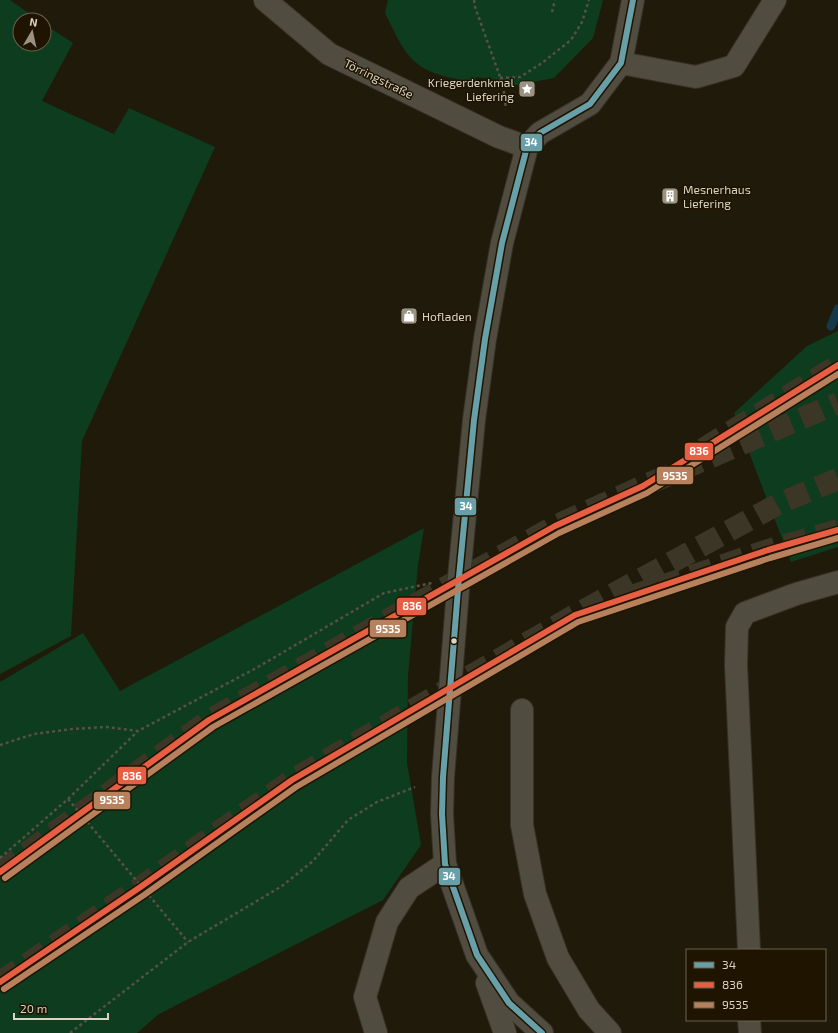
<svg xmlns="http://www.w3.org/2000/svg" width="838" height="1033" font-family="'Exo 2',sans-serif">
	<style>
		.green { fill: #0d3c1f }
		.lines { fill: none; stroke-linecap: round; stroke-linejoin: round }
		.stream { stroke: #14384c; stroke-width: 9 }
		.highway-tunnel { stroke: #3c3626; stroke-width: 22; stroke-dasharray: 22 11; stroke-linecap: butt }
		.minor-casing { stroke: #383329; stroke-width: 24 }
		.path { stroke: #565146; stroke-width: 2.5; stroke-dasharray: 3 3; stroke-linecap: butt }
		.minor { stroke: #514c40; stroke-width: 22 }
		.bus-1-casing { stroke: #1f1400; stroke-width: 9 }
		.bus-2-casing { stroke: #1f1400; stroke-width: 9 }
		.bus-3-casing { stroke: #1f1400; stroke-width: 9 }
		.bus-1 { stroke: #68a0a9; stroke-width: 6 }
		.bus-2 { stroke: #e85e42; stroke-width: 6 }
		.bus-3 { stroke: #b6815c; stroke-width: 6 }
		.bus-dot { fill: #dbd3c3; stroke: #1f1400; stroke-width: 1.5 }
		.labels { text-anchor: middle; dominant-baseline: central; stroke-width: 3; stroke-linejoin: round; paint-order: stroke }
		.street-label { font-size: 12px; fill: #dbd3c3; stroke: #1f1400 }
		.poi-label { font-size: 12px; fill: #dbd3c3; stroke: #1f1400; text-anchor: start }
		.line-badge { stroke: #1f1400; stroke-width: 1.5 }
		.badge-label { font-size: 11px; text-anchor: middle; font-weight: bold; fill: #fff }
	</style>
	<rect width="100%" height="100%" fill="#201a0a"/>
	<!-- green -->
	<path class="green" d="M0,0h10l29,20h-19v24h24v-20l29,19 -31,58 72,33 15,-26 86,39 -133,294 -11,195 -71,38z
		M388,0h215l-10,38 -39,40 -41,8 -21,-2v-5l-16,-2 -1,5c-21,-3 -48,-7 -63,-23 -12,-12 -19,-31 -27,-46z
		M838,331v216l-47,15 -57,-149 73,-67z
		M424,528l-6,37 -10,111 -1,87 14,82 -38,55 -224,114 -22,19h-137v-351l83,-49 37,58z"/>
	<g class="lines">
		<!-- stream -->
		<path class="stream" d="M831,326l7,-17"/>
		<!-- highway-tunnel -->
		<path class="highway-tunnel" d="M703,449l135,-84
			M629,597l139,-47 70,-20
			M0,872l209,-152 346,-194 88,-40 195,-83
			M0,982l139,-94 153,-108 283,-165 205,-112 58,-24"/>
		<!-- minor casing -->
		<g class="minor-casing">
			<path id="minor" d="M265,0l64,54 170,83 28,10
				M621,63l75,14 38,-11 41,-66
				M522,710v115l13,69 23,64 31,52 21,23
				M749,950l-13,-285 1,-38 8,-14 51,-19 42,-12
				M487,983l18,50
				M749,1020l1,13
				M376,1033l-11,-36 22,-75 22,-34 36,-24
				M542,1033l-33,-30 -32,-48 -32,-91 -3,-50 1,-37 16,-200 15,-157 11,-81 17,-96 25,-96 13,-14 50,-29 31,-41 12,-63"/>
		</g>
		<!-- path -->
		<path class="path" d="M474,0l1,7 28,78 3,24
			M552,12l3,-12
			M500,78l20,-1 22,-14 29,-23 11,-18 7,-22
			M0,745l34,-11 38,-5 34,-2 32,4 120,-64 126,-74 48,-10
			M68,799l120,143
			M0,858l68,-59 70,-68
			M70,1033l118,-91 94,-56 31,-25 35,-41 29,-18 38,-15"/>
		<!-- minor -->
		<use href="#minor" class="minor"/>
		<!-- bus-1 casing -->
		<g class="bus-1-casing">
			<path id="bus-1" d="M542,1033l-33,-30 -32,-48 -32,-91 -3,-50 1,-37 16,-200 15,-157 11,-81 17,-96 25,-96 13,-14 50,-29 31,-41 12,-63"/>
		</g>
		<!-- bus-2 casing -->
		<g class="bus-2-casing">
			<path id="bus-2" d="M0,872l209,-152 346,-194 88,-40 195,-121
				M0,982l139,-94 153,-108 283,-165 193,-65 70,-20"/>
		</g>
		<!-- bus-3 casing -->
		<g class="bus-3-casing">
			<path id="bus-3" d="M5,878l208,-151 346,-194 88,-40 191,-119
				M4,989l140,-94 152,-108 282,-165 192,-64 68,-20"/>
		</g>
		<!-- bus-1 -->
		<use href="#bus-1" class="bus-1"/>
		<!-- bus-2 -->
		<use href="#bus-2" class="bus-2"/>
		<!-- bus-3 -->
		<use href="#bus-3" class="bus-3"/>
	</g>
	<!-- icons -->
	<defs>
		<g id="sight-square" transform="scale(0.9)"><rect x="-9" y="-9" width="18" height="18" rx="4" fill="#9a9282" stroke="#1f1400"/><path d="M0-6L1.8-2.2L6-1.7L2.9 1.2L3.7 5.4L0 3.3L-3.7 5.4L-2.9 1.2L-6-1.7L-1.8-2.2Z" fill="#fff"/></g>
		<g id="building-square" transform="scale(0.9)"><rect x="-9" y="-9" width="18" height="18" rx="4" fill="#9a9282" stroke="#1f1400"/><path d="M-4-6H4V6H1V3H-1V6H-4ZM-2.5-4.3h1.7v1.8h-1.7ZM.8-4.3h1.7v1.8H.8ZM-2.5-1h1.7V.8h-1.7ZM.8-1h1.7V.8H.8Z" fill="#fff"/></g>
		<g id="shop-square" transform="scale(0.9)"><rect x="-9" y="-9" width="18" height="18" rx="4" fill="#9a9282" stroke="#1f1400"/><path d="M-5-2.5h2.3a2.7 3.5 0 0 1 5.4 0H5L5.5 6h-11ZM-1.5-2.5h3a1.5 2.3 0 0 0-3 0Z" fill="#fff"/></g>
	</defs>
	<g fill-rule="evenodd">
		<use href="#sight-square" x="527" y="89"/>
		<use href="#building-square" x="670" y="196"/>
		<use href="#shop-square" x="409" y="316"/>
	</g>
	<!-- markers -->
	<circle class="bus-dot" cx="454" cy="641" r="3.5"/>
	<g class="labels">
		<!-- street labels -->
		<g class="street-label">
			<text transform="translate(379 78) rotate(26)">Törringstraße</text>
		</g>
		<!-- poi labels -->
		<g class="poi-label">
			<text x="514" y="82" text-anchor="end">Kriegerdenkmal<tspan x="514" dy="14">Liefering</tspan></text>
			<text x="683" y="189">Mesnerhaus<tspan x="683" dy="14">Liefering</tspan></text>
			<text x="422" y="316">Hofladen</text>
		</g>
	</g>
	<g class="line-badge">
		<rect x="520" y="133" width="23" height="19" rx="4" fill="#68a0a9"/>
		<rect x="684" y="442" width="30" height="19" rx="4" fill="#e85e42"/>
		<rect x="656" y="466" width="38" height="19" rx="4" fill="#b6815c"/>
		<rect x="454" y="497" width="23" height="19" rx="4" fill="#68a0a9"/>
		<rect x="396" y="597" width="31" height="19" rx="4" fill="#e85e42"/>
		<rect x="369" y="619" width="38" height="19" rx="4" fill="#b6815c"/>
		<rect x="117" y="766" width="30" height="19" rx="4" fill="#e85e42"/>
		<rect x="93" y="791" width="38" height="19" rx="4" fill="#b6815c"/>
		<rect x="438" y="867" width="23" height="19" rx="4" fill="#68a0a9"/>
	</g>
	<g class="badge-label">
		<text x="531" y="146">34</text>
		<text x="699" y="455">836</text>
		<text x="675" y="480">9535</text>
		<text x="466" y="510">34</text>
		<text x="412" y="610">836</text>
		<text x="388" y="633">9535</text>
		<text x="132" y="780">836</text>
		<text x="112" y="804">9535</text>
		<text x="449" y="880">34</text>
	</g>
	<!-- legend -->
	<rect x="686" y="949" width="140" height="72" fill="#1f1400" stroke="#6a604e"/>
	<rect x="694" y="962" width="20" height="6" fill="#68a0a9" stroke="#6a604e"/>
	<text x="722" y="969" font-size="12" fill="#dbd3c3">34</text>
	<rect x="694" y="982" width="20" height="6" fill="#e85e42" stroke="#6a604e"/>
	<text x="722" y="989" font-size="12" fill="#dbd3c3">836</text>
	<rect x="694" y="1002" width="20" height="6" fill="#b6815c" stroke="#6a604e"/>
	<text x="722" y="1009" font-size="12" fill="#dbd3c3">9535</text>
	<!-- north arrow -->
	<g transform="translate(32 32) rotate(9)"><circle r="19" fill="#1f1400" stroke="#6a604e"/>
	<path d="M0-3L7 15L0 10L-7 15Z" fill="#9a9282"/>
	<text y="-6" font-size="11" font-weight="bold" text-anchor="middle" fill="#dbd3c3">N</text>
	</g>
	<!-- scale -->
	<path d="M14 1013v6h94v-6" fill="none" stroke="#dbd3c3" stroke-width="2"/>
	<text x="20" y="1013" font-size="12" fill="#dbd3c3" stroke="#1f1400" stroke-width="3" paint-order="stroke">20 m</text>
</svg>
